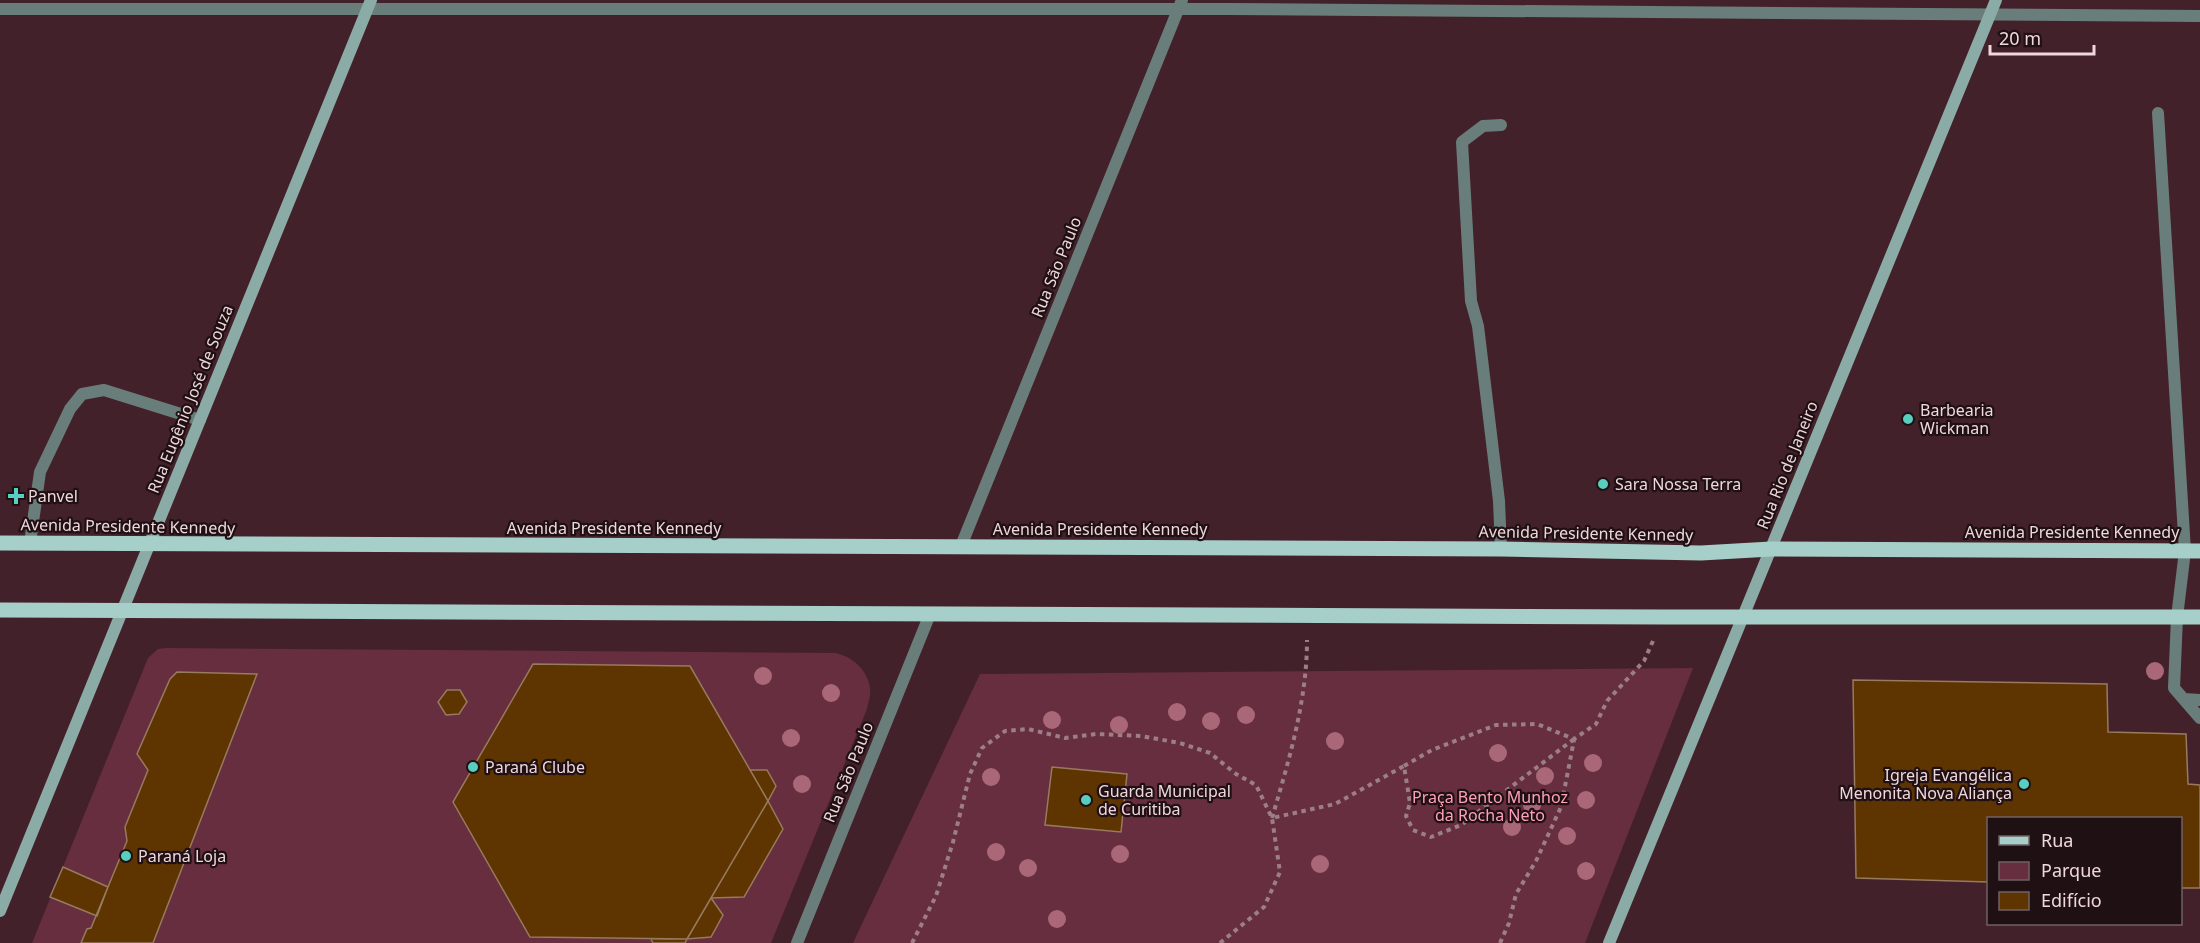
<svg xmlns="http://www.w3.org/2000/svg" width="2200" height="943" font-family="'Noto Sans',sans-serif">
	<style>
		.green { fill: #662e3e }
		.building { fill: #5e3400; stroke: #987a5f; stroke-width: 1.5 }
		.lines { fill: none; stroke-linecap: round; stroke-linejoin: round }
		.path { stroke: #9c7f86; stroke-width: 4; stroke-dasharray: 4.5 4.5; stroke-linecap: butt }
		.lane { stroke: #697e7a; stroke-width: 12 }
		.street { stroke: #697e7a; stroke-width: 12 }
		.secondary { stroke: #8baca6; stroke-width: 12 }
		.primary { stroke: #a5cfc8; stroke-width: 15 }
		.tree { fill: #aa6778 }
		.poi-dot { fill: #59cebe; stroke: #1f1014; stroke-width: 2 }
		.labels { text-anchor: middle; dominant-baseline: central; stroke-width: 4.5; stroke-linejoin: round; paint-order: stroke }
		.street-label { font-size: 16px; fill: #efd7dc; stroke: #1f1014 }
		.poi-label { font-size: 16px; fill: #efd7dc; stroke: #1f1014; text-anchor: start }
		.park-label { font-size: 16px; fill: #fea0b8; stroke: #1f1014 }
	</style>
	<rect width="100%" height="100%" fill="#43212a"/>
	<!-- green -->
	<path class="green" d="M166,648l669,5c17,3 34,18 35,36 1,7 -2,14 -3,20l-96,234h-739l116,-285 10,-9z
		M1693,668l-108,275h-732l127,-269z"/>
	<!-- building -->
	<path class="building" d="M533,664l157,2 78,135 -81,138 -157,-2 -77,-135z
		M177,672l80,2 -104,269h-72l6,-14 4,-1 36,-87 -2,-14 23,-57 -11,-16 33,-75z
		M1853,680l254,4 1,48 78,2 2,50 12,1v103h-20v-70h-192v64l-132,-4z
		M447,690h13l7,12 -8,12 -13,1 -8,-13z
		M1052,767l75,7 -6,58 -76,-7z
		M750,770h17l9,16 -8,15z
		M768,801l15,28 -39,68 -33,1z
		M63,867l45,20 -11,29 -47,-19z
		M711,898l12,17 -12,22 -24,2z
		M651,939h36l-2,4h-32z"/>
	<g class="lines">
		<!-- path -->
		<path class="path" d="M1404,766l28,-16 64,-25 41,-1 37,15 22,-15 11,-23 37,-40 9,-20
			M1272,818c17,-58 35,-117 35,-178
			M912,943l24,-47 17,-54 17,-68 12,-26 23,-17 23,-2 37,9 31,-4 45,2 39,7 30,10 26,21 20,11 16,33
			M1220,943l44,-36 16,-35 -8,-54 63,-14 69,-38 6,37 -4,13 7,14 18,7 30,-12 113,-86
			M1500,943l9,-20 7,-29 20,-33 25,-54 13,-67"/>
		<!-- lane -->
		<path class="lane" d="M2158,113l27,438 -8,66 -3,71 26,30
			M1501,125l-18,1 -21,16 9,159 7,25 21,175 2,48
			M30,543l10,-71 30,-63 12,-15 22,-4 96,30
			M2184,699l16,1"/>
		<!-- street -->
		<path class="street" d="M0,9h1230l970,7
			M961,546l221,-546
			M797,943l133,-329"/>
		<!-- secondary -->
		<path class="secondary" d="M0,911l371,-911
			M1609,943l387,-943"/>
		<!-- primary -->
		<path class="primary" d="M0,543l1501,6 200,4 70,-4 429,2
			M0,610l1664,7h536"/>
	</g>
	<!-- trees -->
	<g class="tree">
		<circle cx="2155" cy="671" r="9"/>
		<circle cx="763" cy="676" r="9"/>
		<circle cx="831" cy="693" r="9"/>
		<circle cx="1177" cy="712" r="9"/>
		<circle cx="1246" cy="715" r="9"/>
		<circle cx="1052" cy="720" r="9"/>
		<circle cx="1211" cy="721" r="9"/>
		<circle cx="1119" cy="725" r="9"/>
		<circle cx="791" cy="738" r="9"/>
		<circle cx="1335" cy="741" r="9"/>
		<circle cx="1498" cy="753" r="9"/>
		<circle cx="1593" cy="763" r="9"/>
		<circle cx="1545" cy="776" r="9"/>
		<circle cx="991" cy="777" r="9"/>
		<circle cx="802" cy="784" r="9"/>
		<circle cx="1586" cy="800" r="9"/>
		<circle cx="1532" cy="805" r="9"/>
		<circle cx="1512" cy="827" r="9"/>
		<circle cx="1567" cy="836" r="9"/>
		<circle cx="996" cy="852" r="9"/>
		<circle cx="1120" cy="854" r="9"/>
		<circle cx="1320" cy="864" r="9"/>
		<circle cx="1028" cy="868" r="9"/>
		<circle cx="1586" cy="871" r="9"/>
		<circle cx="1057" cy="919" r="9"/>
	</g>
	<!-- markers -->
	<g class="poi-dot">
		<circle cx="1908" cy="419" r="6"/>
		<circle cx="1603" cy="484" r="6"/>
		<path d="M13 487h6v6h6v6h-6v6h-6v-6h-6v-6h6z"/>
		<circle cx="473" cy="767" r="6"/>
		<circle cx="2024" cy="784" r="6"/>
		<circle cx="1086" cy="800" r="6"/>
		<circle cx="126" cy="856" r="6"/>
	</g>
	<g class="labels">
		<!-- street labels -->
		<g class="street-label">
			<text transform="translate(1056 267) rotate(-68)">Rua São Paulo</text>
			<text transform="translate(190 399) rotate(-68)">Rua Eugênio José de Souza</text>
			<text transform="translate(1787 465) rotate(-68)">Rua Rio de Janeiro</text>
			<text transform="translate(128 526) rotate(1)">Avenida Presidente Kennedy</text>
			<text x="614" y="528">Avenida Presidente Kennedy</text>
			<text x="1100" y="529">Avenida Presidente Kennedy</text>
			<text x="2072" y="532">Avenida Presidente Kennedy</text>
			<text transform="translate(1586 533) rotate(1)">Avenida Presidente Kennedy</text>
			<text transform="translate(848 772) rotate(-68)">Rua São Paulo</text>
		</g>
		<!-- poi labels -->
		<g class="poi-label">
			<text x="1920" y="410">Barbearia<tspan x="1920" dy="18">Wickman</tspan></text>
			<text x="1615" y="484">Sara Nossa Terra</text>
			<text x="28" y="496">Panvel</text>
			<text x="485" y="767">Paraná Clube</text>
			<text x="2012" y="775" text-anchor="end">Igreja Evangélica<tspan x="2012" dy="18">Menonita Nova Aliança</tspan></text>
			<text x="1098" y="791">Guarda Municipal<tspan x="1098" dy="18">de Curitiba</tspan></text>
			<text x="138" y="856">Paraná Loja</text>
		</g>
		<!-- park labels -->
		<g class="park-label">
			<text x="1490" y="797">Praça Bento Munhoz<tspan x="1490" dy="18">da Rocha Neto</tspan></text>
		</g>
	</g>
	<!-- legend -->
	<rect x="1987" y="817" width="195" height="108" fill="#1f1014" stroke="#726064" stroke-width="1.5"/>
	<rect x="1999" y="836" width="30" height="9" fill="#a5cfc8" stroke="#726064" stroke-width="1.5"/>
	<text x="2041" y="847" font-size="18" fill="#efd7dc">Rua</text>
	<rect x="1999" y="862" width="30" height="18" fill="#662e3e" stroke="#726064" stroke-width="1.5"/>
	<text x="2041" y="877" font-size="18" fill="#efd7dc">Parque</text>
	<rect x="1999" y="892" width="30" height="18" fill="#5e3400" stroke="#726064" stroke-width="1.5"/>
	<text x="2041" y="907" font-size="18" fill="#efd7dc">Edifício</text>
	<!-- scale -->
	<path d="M1990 45v9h104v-9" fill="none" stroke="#efd7dc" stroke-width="3"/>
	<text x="1999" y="45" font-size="18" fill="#efd7dc" stroke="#1f1014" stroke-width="4.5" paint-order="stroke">20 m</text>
</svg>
